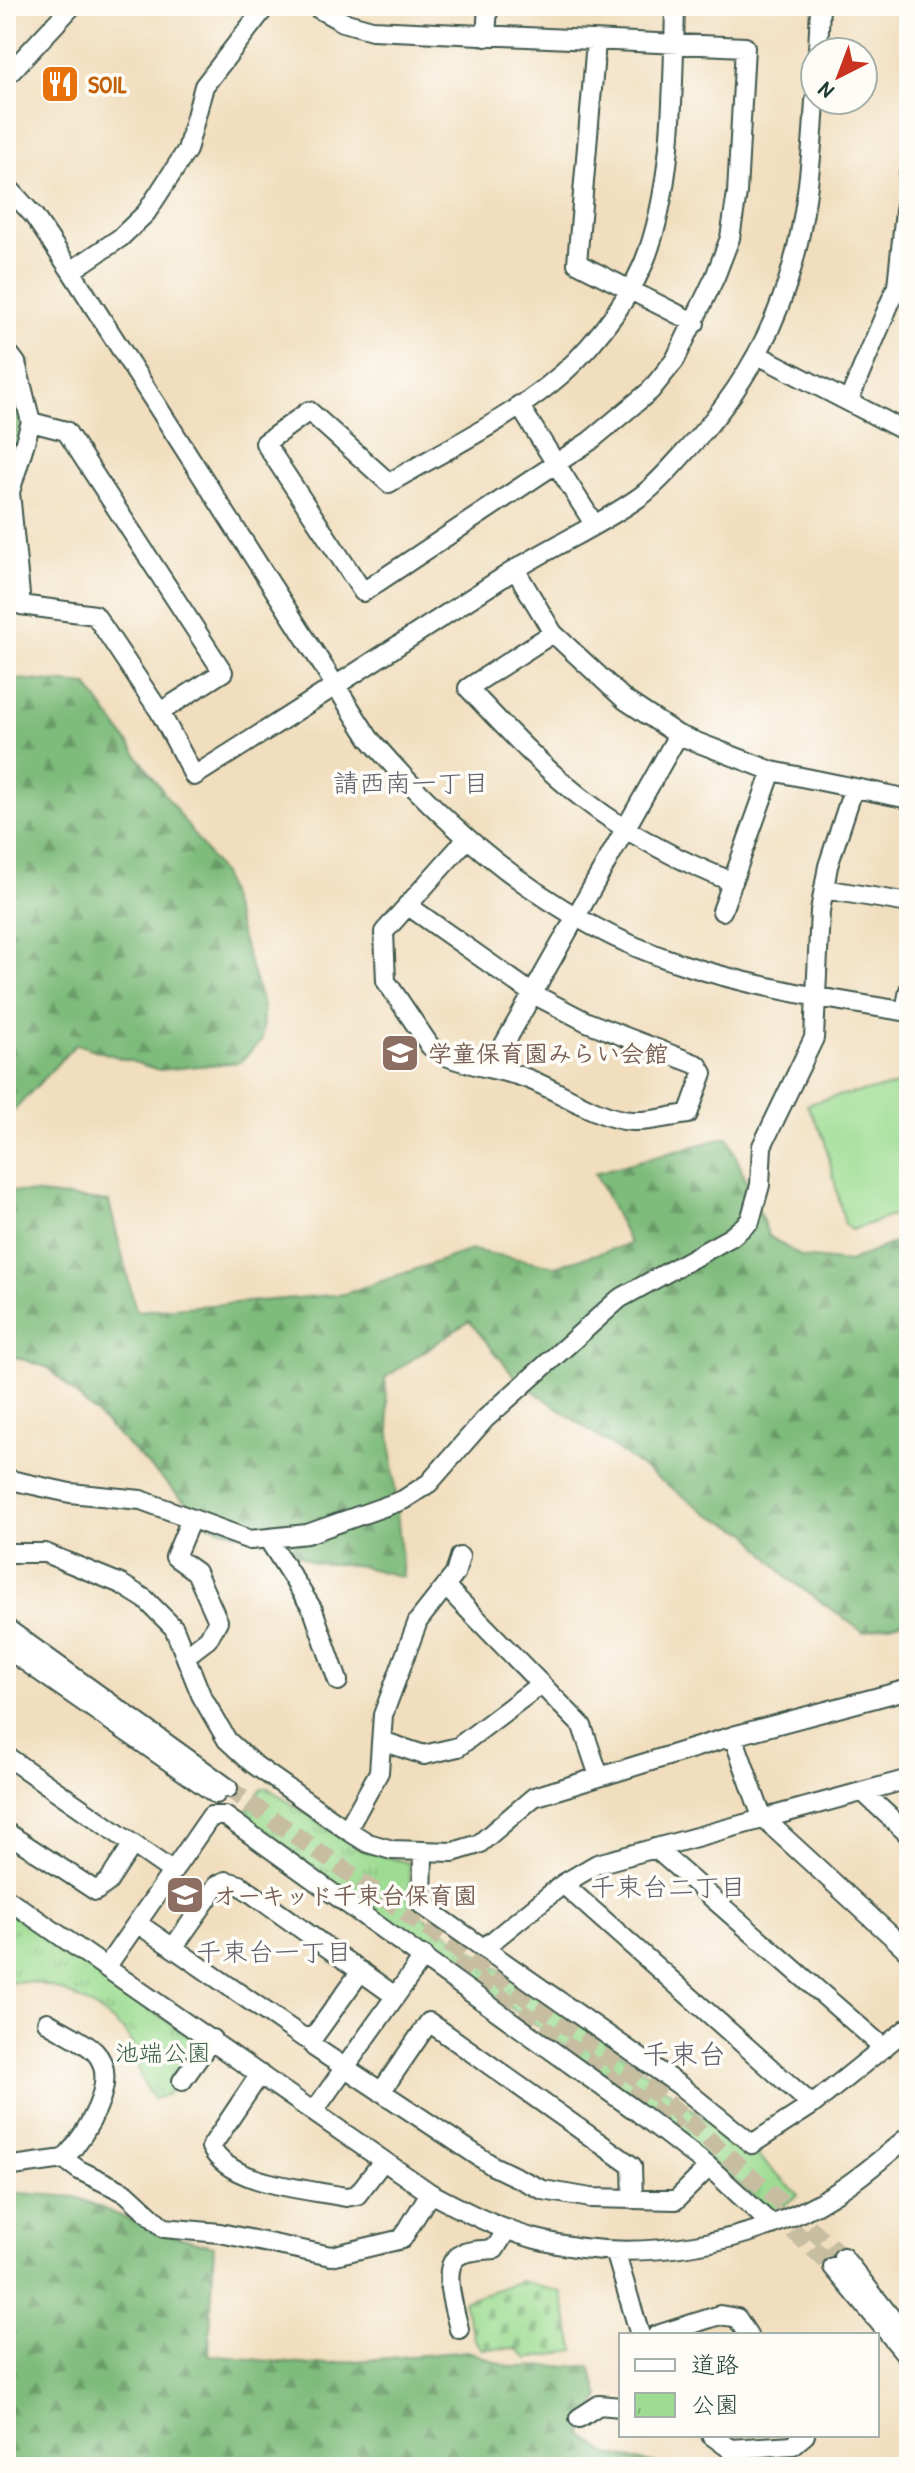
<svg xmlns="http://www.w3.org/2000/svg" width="915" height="2473" font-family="'Patrick Hand','Klee One',sans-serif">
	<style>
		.forest { fill: url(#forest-firs); stroke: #4e7c58; stroke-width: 2 }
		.cemetery { fill: url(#cemetery-stones); stroke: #5e8c63; stroke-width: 2 }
		.park { fill: url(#park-tufts); stroke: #5e8c63; stroke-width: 2 }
		.pitch { fill: #9ddc92; stroke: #5e8c63; stroke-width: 2 }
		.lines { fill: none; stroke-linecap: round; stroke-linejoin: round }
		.minor-tunnel { stroke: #c7bea2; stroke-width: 18; stroke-dasharray: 18 9; stroke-linecap: butt }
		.minor-casing { stroke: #3e5549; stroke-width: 22 }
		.minor { stroke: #fff; stroke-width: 18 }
		.labels { text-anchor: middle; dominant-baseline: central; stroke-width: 7; stroke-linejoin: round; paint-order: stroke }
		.food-label { font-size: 24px; font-weight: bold; fill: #c56008; stroke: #fdfcf7; text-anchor: start }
		.education-label { font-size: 24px; font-weight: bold; fill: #785e54; stroke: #fdfcf7; text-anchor: start }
		.park-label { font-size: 24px; fill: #385d47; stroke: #fdfcf7 }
		.neighbourhood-label { font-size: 26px; fill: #605f6b; stroke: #fdfcf7 }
		.quarter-label { font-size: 28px; fill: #605f6b; stroke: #fdfcf7 }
	</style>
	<defs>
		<pattern id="forest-firs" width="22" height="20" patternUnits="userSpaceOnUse" patternTransform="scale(2)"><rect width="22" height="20" fill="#7ebc7c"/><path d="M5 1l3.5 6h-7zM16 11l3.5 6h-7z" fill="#679a66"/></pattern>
		<pattern id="cemetery-stones" width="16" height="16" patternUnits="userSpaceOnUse" patternTransform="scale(2)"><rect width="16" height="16" fill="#9ddc92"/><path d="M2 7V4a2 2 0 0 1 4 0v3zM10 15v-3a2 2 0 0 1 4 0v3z" fill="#7fb478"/></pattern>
		<pattern id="park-tufts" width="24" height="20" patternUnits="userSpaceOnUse" patternTransform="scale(2)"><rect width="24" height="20" fill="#9ddc92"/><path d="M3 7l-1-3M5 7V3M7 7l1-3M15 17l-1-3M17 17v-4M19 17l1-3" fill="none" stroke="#7fb478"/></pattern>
	</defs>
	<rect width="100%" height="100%" fill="#fdfcf7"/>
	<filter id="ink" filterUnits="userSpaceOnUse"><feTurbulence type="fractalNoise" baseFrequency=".0125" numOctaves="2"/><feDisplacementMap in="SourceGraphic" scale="16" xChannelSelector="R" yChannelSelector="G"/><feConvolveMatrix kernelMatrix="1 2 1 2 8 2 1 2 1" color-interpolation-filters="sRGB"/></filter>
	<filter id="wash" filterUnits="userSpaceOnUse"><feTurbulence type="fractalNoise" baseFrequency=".006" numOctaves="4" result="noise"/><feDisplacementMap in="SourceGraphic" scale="32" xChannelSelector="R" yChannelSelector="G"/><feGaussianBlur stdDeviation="1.8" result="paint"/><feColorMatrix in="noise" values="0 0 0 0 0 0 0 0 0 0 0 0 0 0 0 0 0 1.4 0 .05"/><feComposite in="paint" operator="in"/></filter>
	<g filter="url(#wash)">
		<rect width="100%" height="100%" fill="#f1debe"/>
		<!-- forest -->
		<path class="forest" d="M6,354l23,7 -23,177z
			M6,678l81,7 135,189 41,133 -1,33 -22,22 -81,8 -83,-26 -70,75z
			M728,1137l41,99 33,21 47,5 60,-26v384l-46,12 -77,-55 -38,-44 -41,-20 -189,-133 -49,-59 -84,57 18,199 -48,-12 -41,-2 -33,-17 -72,-21 -160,-157 -43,-14v-164l103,12 27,109 208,-17 127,-44 84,16 75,-22 -35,-71z
			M6,2192l70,5 85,36 53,13 -5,109 101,10 158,-14 41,16 81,-1 10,31 -18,38 26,19 48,10v3h-650z"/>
		<!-- cemetery -->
		<path class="cemetery" d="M520,2281l41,11 14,59 -47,8 -12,-11 -34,1 -8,-11 -11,-37z"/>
		<!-- park -->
		<path class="park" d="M262,1788h6l91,61 50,14 2,45 197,135 137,108 10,2 43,42 -21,15 -8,-2 -191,-153 -334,-234 -1,-5z
			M6,1909l192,133 1,7 -31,45 -14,5c-6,-8 -13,-17 -15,-27 -3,-12 -3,-24 -11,-35 -22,-28 -84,-63 -120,-54z"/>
		<!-- pitch -->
		<path class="pitch" d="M909,1082v128l-58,20 -6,-5 -21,-87 -17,-33c35,-14 67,-12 102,-23z"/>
	</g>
	<g filter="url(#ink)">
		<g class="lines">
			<!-- minor-tunnel -->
			<path class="minor-tunnel" d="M228,1788l357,251 72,55 186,163
				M455,1963l224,166
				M773,2212l60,55"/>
			<!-- minor casing -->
			<g class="minor-casing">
				<path id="minor" d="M314,6l29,16 29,8 373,17 -8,146 -7,45 -15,39 -40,83 -25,31 -60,50 -227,151 -98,-149 44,-32 80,72c52,-31 114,-61 161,-99 35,-27 75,-78 93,-119 31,-75 30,-179 32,-259
					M486,37l2,-31
					M596,42l-19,221 118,60
					M818,52l2,-46
					M6,77l66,-71
					M6,185l28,31 37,55 298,467c84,98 187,186 313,226 74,24 151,36 227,48
					M71,271l49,-33 26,-25 41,-63 17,-64 62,-80
					M6,350l10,13 15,59 -21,70 11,113 74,10 65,97 34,64c105,-66 208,-133 311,-200 44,-29 93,-49 136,-80 20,-15 38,-38 55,-56 93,-104 112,-205 119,-340
					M758,355l151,78
					M849,400l48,-114 12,-112
					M519,405l75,119
					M31,422l35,9 157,241 -63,40
					M515,569l38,64 72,67 53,35 94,36 137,28
					M553,633l-85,55c88,95 143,146 265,194
					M824,889l85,14
					M407,905l126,89 54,28 111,43 5,8 -15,41c-17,2 -38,8 -55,7 -34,-1 -77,-33 -110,-44 -25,-9 -77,-14 -93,-31l-44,-65 -2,-49c28,-31 55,-63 83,-93
					M722,911l50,-140
					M905,1011l4,-21
					M492,1066l186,-331
					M6,1479l64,14 71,7 109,40 57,-6 96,-34 26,-17 56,-64 134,-120 112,-62 19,-16 10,-36 2,-39 52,-108 6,-127 8,-45 25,-76
					M268,1539l45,71 25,71
					M6,1553h39l76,31 24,15 29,29 27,67 26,45 25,23 95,67 21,13 24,7 61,2 26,-8 55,-47 199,-61 176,-47
					M446,1587l136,139 17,50
					M6,1628l222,160
					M6,1648l210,146
					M187,1655l21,-16 10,-18 -22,-49 -21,-15 16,-38
					M733,1736l29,81 147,135
					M382,1741l42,14 34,-8 83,-63
					M6,1756l167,116
					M863,1792l46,43
					M347,1830l32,-58 4,-57 35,-94 37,-47 5,-17
					M6,1832l90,59 12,-9 25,-38
					M655,1848l229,200
					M423,1853l-1,52 257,180 73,59 60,-39 97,-78
					M563,1884l249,221
					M6,1898l424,295c34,18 68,36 106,46 96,26 218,7 301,-47 26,-16 49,-37 72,-56
					M137,1923l167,115 11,-3 46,-64
					M173,1948l44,-63 9,-4 14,4 155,111
					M484,1948l79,-64 34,-20 312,-85
					M107,1966l104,-150h14l414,297 70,54 63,58
					M310,2038l4,9 179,119 50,24 48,8 85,2 33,-33
					M260,2074l-49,73c18,38 97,42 135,50l11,-2 26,-34
					M182,2081l30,-42
					M381,2092l48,-70 203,144 1,33
					M314,2111l110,-155
					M64,2159l15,11 47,23 38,35 56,5 111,23 71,-17 28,-46
					M6,2167l58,-8c20,-22 58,-79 31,-107 -12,-12 -34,-21 -48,-30
					M615,2251l25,84
					M843,2257l66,83
					M833,2267l76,91
					M459,2329c-4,-18 -19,-60 -1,-73 9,-6 27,-6 37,-7l12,-20
					M657,2335l63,-20 17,3 11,17
					M579,2418l20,-13 22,2
					M711,2435l19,14 63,-4 12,-10"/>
			</g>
			<!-- minor -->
			<use href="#minor" class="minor"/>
		</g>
	</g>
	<!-- icons -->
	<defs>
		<g id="restaurant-square" transform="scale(2)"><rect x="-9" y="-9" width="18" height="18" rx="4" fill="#e8710a" stroke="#fdfcf7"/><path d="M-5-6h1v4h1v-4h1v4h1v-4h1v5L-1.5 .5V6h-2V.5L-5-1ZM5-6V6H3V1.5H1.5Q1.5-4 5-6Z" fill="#fff"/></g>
		<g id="school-square" transform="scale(2)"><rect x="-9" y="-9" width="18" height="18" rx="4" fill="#8d6e63" stroke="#fdfcf7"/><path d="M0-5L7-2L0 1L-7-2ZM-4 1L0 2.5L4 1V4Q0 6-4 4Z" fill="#fff"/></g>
	</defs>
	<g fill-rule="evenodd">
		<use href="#restaurant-square" x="60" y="84"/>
		<use href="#school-square" x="400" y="1053"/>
		<use href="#school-square" x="185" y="1895"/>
	</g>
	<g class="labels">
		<!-- food labels -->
		<g class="food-label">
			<text x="88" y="84">SOIL</text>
		</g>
		<!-- education labels -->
		<g class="education-label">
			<text x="428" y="1053">学童保育園みらい会館</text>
			<text x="213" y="1895">オーキッド千束台保育園</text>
		</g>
		<!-- park labels -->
		<g class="park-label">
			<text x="163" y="2052">池端公園</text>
		</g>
		<!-- neighbourhood labels -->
		<g class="neighbourhood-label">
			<text x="411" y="782">請西南一丁目</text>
			<text x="668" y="1886">千束台二丁目</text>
			<text x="274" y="1951">千束台一丁目</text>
		</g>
		<!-- quarter labels -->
		<g class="quarter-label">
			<text x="684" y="2054">千束台</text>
		</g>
	</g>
	<!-- margin -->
	<rect width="915" height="2473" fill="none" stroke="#fdfcf7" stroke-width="32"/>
	<!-- legend -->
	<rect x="619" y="2333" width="260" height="104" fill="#fdfcf7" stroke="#a4b0a9" stroke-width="2"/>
	<rect x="635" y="2359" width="40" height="12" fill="#ffffff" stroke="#a4b0a9" stroke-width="2"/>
	<text x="691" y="2373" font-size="24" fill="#1f3d34">道路</text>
	<rect x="635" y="2393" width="40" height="24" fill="url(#park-tufts)" stroke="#a4b0a9" stroke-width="2"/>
	<text x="691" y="2413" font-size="24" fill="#1f3d34">公園</text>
	<!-- north arrow -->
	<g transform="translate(839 76) rotate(222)"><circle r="38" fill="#fdfcf7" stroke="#a4b0a9" stroke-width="2"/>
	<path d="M0-6L14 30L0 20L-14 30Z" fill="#c8321e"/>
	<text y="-12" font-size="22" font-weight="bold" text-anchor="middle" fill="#1f3d34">N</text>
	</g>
</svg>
